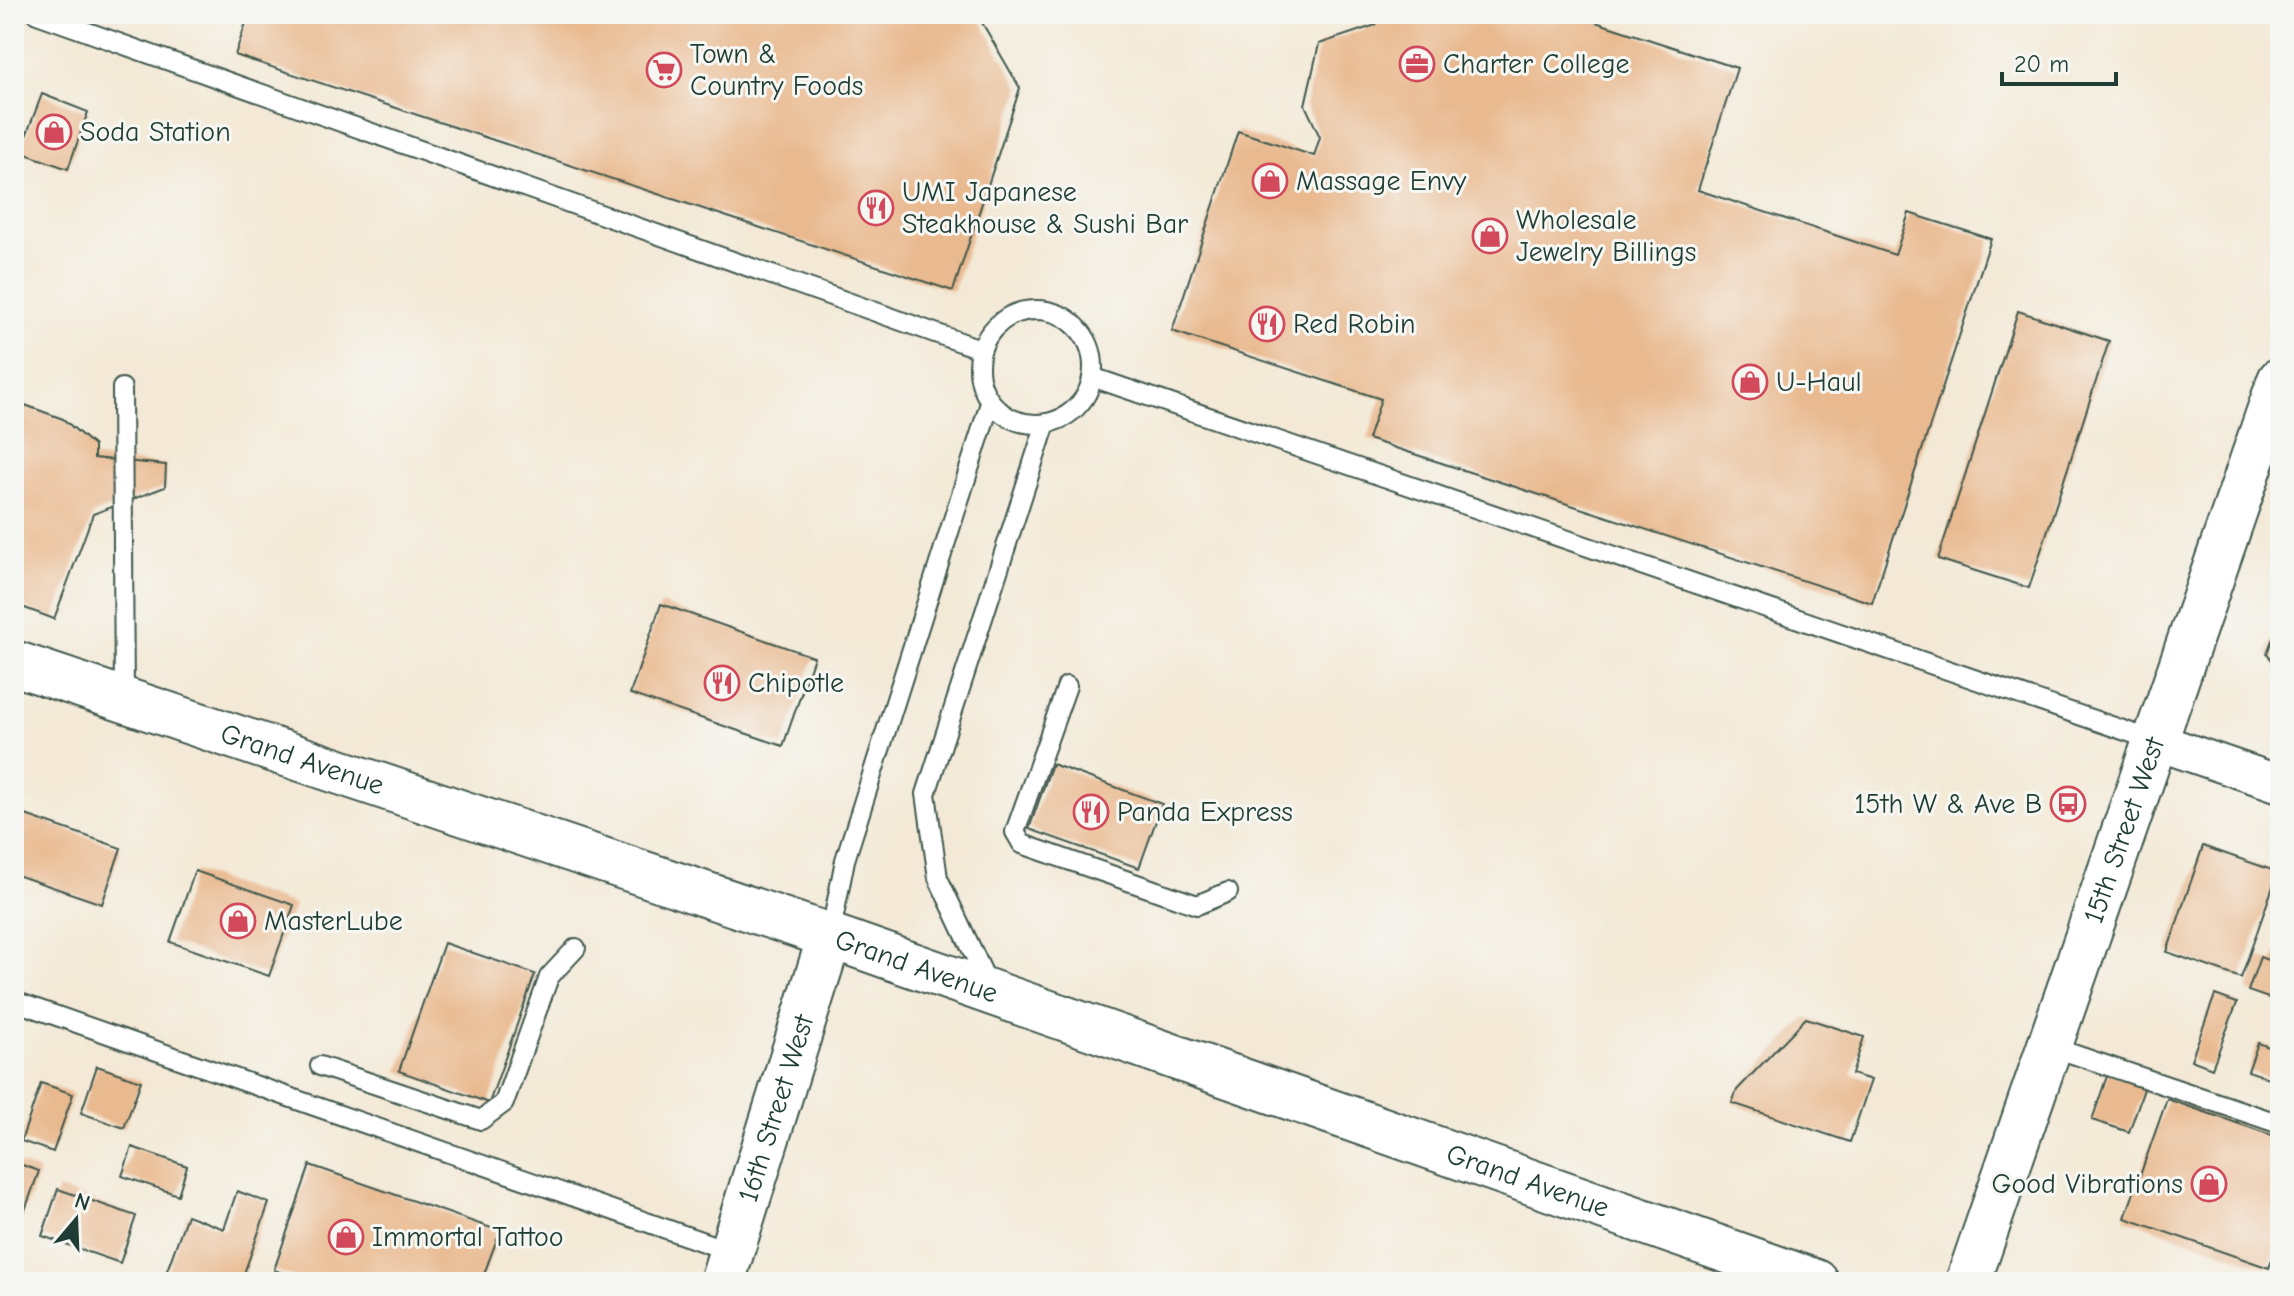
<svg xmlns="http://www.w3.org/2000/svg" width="2294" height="1296" font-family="'Comic Neue',sans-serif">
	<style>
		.building { fill: #e9b98f }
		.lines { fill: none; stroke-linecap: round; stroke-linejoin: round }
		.lane-casing { stroke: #3f574c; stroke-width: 22 }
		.street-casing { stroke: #3f574c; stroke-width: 40 }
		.secondary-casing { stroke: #3f574c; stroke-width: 48 }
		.primary-casing { stroke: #3f574c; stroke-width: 48 }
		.lane { stroke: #fff; stroke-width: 18 }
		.street { stroke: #fff; stroke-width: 36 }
		.secondary { stroke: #fff; stroke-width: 44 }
		.primary { stroke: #fff; stroke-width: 44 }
		.labels { text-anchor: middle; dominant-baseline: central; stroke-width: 6; stroke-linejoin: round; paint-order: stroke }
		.poi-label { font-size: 28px; fill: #1f3d34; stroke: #f6f6f2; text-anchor: start }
		.street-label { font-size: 28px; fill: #1f3d34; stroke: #f6f6f2 }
	</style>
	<rect width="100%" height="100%" fill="#f6f6f2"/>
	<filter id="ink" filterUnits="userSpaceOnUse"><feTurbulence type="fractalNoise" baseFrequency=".0125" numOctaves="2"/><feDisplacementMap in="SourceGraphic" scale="16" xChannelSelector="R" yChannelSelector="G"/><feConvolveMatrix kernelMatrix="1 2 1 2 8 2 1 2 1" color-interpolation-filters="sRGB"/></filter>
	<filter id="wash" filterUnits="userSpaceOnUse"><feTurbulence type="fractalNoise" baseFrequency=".006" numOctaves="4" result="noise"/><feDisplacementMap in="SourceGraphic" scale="32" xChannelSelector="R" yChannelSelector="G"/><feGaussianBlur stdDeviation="1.8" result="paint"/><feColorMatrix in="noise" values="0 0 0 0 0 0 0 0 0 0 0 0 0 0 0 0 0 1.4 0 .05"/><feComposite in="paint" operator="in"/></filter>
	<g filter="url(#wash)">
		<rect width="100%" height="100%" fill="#f3e9d6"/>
		<g id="blocks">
			<!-- building -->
			<path class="building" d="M249,14h728l43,74 -67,203 -718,-236z
				M1379,14h192l166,54 -39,122 197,65 14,-42 82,26 -119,364 -504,-164 13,-40 -209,-68 66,-200 76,25 6,-19 -15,-32 14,-61 57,-19z
				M42,94l46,18 -20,57 -48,-17z
				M2018,311l91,30 -80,247 -91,-29z
				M14,401l49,18 31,27v12l72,7 -1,22 -72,27 -39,105 -40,-15z
				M661,604l153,53 -31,89 -153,-52z
				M2280,620v52l-13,-19z
				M1052,764l110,40 -23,64 -110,-39z
				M14,811l107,37 -19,56 -88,-30z
				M2203,846l75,26 -37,106 -74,-26z
				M195,871l99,34 -25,71 -99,-34z
				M444,943l91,31 -46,129 -90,-32z
				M2280,944v58l-32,-11 12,-34 13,5z
				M2215,995l22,8 -25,65 -21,-8z
				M1806,1018l58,19 -12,37 19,6 -21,62 -118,-39 5,-13z
				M2258,1043l22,8v31l-32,-11z
				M97,1066l44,15 -17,47 -43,-15z
				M2108,1073l37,13 -16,46 -37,-12z
				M41,1083l32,11 -20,58 -32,-11z
				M2167,1099l113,39v99l-11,31 -144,-50z
				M132,1147l55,19 -9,29 -56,-19z
				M14,1162l25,9 -14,39 -11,-3z
				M310,1165l190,66 -19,51h-173l-34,-12z
				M58,1189l78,27 -16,47 -78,-27z
				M237,1191l32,12 -28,79h-69l-8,-3 23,-64 37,14z"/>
		</g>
	</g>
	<g filter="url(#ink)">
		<use href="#blocks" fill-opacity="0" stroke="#3f574c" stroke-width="2"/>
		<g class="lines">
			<!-- lane casing -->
			<g class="lane-casing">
				<path id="lane" d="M37,14l943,335
					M979 367a57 57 0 1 1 114 0a57 57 0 1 1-114 0Z
					M1092,377l1063,364
					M122,388l2,311
					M1067,686l-52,146 7,12 175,61 31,-13
					M830,936l15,-76 145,-457
					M990,988l-52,-110 -12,-84 120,-371
					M14,1001l718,251
					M2049,1046l231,78
					M320,1066l161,54 23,-17 45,-126 27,-29"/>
			</g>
			<!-- street casing -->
			<g class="street-casing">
				<path id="street" d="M2155,741l125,43"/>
			</g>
			<!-- secondary casing -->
			<g class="secondary-casing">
				<g id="secondary">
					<path id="s1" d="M722,1282l108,-346"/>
					<path id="s2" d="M1968,1282l312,-902"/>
				</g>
			</g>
			<!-- primary casing -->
			<g class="primary-casing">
				<g id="primary">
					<path id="s3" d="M14,663l816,273 986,346"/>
				</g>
			</g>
			<!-- lane -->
			<use href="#lane" class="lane"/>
			<!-- street -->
			<use href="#street" class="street"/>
			<!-- secondary -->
			<use href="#secondary" class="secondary"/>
			<!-- primary -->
			<use href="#primary" class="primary"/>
		</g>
	</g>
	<!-- icons -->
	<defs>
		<g id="office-ring" transform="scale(1.8)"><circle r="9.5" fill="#f6f6f2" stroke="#d1495b" stroke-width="1.5"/><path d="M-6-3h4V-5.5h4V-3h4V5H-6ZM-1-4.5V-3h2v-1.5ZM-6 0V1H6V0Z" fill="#d1495b"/></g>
		<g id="supermarket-ring" transform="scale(1.8)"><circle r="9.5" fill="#f6f6f2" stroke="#d1495b" stroke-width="1.5"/><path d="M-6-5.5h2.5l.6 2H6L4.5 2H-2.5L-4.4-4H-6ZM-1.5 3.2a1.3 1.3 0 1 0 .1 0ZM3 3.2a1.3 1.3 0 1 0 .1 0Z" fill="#d1495b"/></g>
		<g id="shop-ring" transform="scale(1.8)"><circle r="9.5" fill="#f6f6f2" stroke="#d1495b" stroke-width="1.5"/><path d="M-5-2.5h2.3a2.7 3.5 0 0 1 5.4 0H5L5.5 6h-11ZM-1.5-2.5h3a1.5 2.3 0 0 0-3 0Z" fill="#d1495b"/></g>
		<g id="restaurant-ring" transform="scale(1.8)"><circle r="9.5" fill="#f6f6f2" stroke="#d1495b" stroke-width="1.5"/><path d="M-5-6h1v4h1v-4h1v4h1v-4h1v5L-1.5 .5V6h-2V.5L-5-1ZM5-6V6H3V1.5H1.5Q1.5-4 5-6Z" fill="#d1495b"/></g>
		<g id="bus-ring" transform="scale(1.8)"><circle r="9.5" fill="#f6f6f2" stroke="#d1495b" stroke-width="1.5"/><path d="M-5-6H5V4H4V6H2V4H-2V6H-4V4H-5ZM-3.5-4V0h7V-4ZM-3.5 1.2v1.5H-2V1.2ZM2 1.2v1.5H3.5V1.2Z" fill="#d1495b"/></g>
	</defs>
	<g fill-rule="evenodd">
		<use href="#office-ring" x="1417" y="64"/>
		<use href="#supermarket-ring" x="664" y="70"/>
		<use href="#shop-ring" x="54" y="132"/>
		<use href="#shop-ring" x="1270" y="181"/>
		<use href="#restaurant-ring" x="876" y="208"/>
		<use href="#shop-ring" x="1490" y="236"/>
		<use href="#restaurant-ring" x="1267" y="324"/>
		<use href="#shop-ring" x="1750" y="382"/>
		<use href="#restaurant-ring" x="722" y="683"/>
		<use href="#bus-ring" x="2068" y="804"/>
		<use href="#restaurant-ring" x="1091" y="812"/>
		<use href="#shop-ring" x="238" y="921"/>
		<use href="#shop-ring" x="2209" y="1184"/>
		<use href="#shop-ring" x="346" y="1237"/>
	</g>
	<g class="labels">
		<!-- poi labels -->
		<g class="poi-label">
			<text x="690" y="54">Town &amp;<tspan x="690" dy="32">Country Foods</tspan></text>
			<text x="1443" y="64">Charter College</text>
			<text x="80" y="132">Soda Station</text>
			<text x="1296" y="181">Massage Envy</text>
			<text x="902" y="192">UMI Japanese<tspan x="902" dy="32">Steakhouse &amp; Sushi Bar</tspan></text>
			<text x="1516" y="220">Wholesale<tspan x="1516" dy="32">Jewelry Billings</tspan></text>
			<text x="1293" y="324">Red Robin</text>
			<text x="1776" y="382">U-Haul</text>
			<text x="748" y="683">Chipotle</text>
			<text x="2042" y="804" text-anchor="end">15th W &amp; Ave B</text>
			<text x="1117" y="812">Panda Express</text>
			<text x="264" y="921">MasterLube</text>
			<text x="2183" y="1184" text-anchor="end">Good Vibrations</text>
			<text x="372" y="1237">Immortal Tattoo</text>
		</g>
		<!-- street labels -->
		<g class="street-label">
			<text stroke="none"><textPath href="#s3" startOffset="304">Grand Avenue</textPath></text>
			<text stroke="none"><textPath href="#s2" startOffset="478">15th Street West</textPath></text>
			<text stroke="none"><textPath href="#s3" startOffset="952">Grand Avenue</textPath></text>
			<text stroke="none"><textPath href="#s1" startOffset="182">16th Street West</textPath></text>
			<text stroke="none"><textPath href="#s3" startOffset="1600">Grand Avenue</textPath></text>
		</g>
	</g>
	<!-- margin -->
	<rect width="2294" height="1296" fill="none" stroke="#f6f6f2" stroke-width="48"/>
	<!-- north arrow -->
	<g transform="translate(76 1220) rotate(19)" stroke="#f6f6f2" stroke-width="6" paint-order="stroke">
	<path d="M0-6L14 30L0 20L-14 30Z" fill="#1f3d34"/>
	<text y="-12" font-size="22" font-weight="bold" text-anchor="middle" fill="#1f3d34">N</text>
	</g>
	<!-- scale -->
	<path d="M2002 72v12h114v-12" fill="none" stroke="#1f3d34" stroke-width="4"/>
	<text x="2014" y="72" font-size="24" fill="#1f3d34" stroke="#f6f6f2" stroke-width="6" paint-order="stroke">20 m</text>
</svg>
